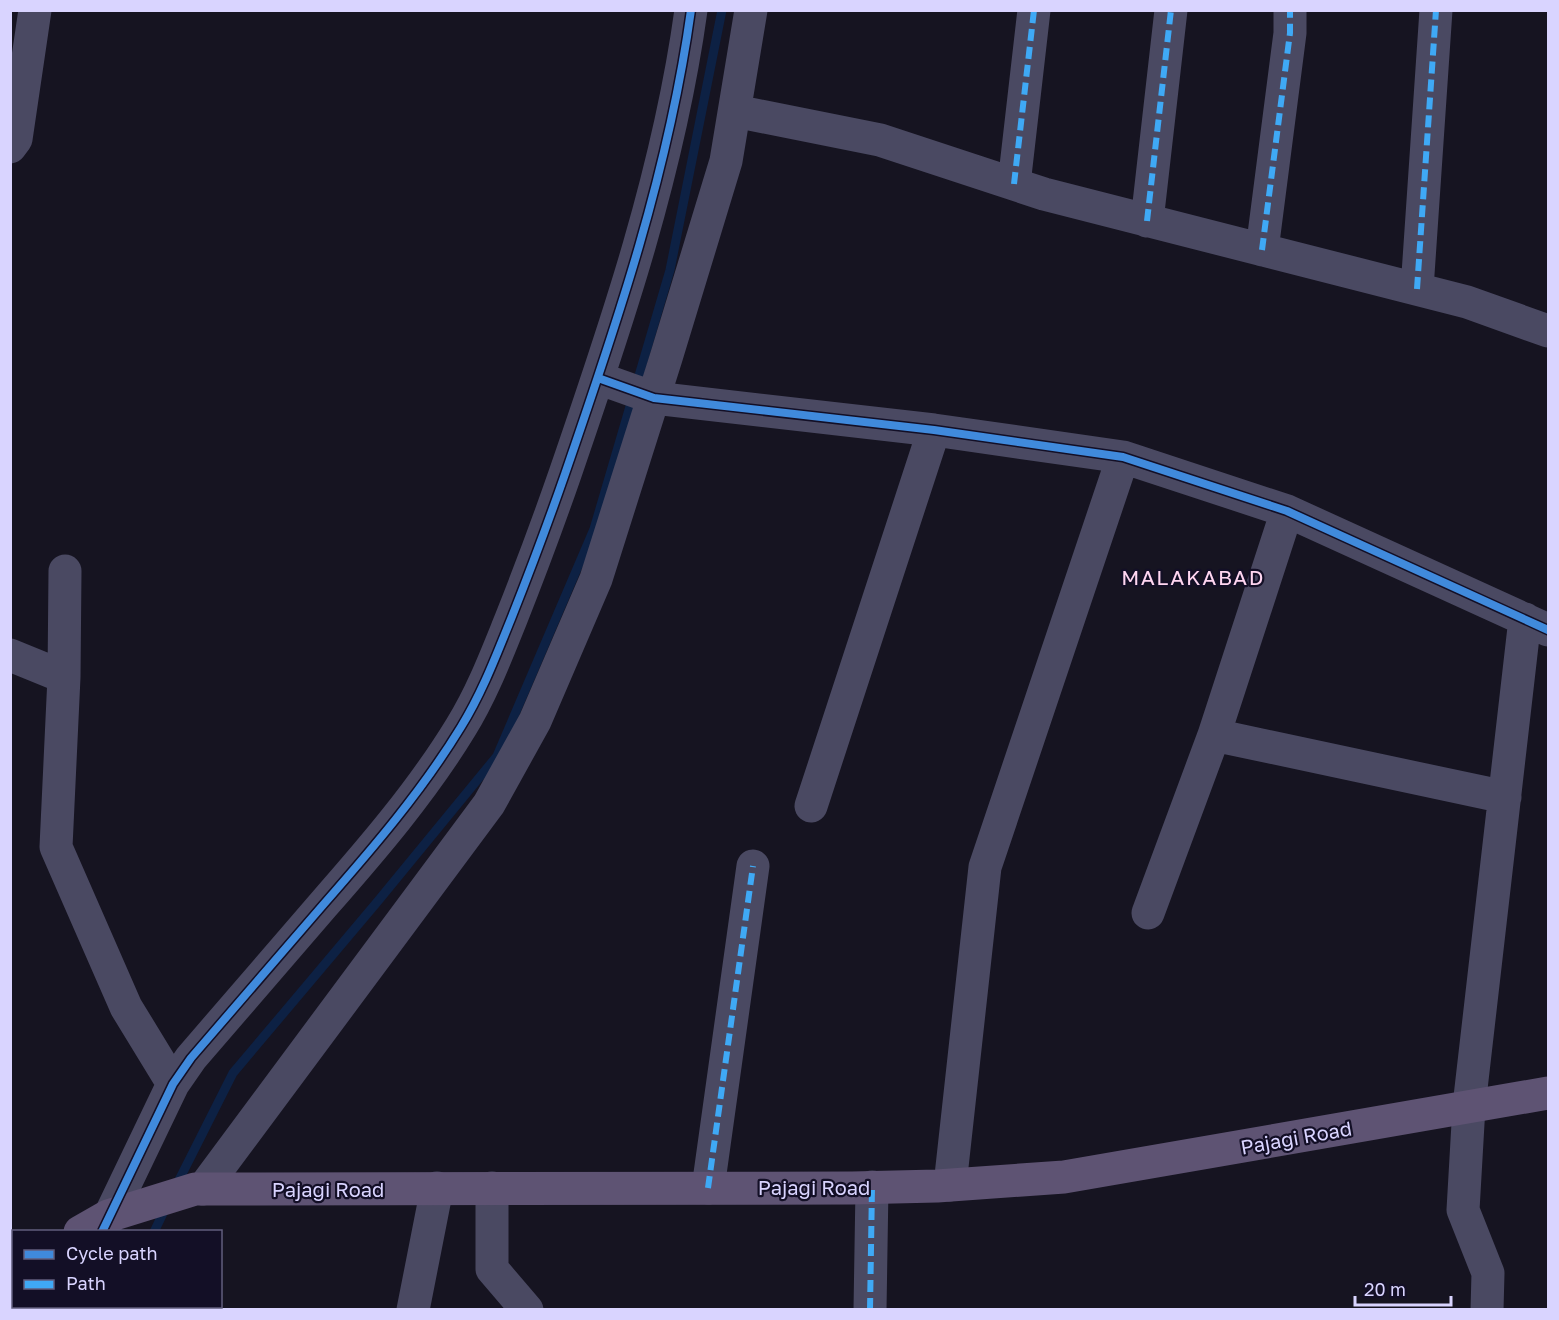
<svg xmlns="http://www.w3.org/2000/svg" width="1559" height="1320" font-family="'Golos Text',sans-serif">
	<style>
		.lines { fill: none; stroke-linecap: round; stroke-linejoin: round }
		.stream { stroke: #0d2144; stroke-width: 9 }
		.minor { stroke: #4a4962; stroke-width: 33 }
		.major { stroke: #5e5373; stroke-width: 33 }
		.quiet { stroke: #3fa9f5; stroke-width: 6; stroke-dasharray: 12 6; stroke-linecap: butt }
		.cycleway-casing { stroke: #130f26; stroke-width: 11 }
		.cycleway { stroke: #408adc; stroke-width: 8 }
		.labels { text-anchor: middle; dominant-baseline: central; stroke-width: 4.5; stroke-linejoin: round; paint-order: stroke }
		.street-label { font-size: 20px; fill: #d9d4ff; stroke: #130f26 }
		.neighbourhood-label { font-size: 21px; letter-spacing: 1.5px; fill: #ffd6f0; stroke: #130f26 }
	</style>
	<rect width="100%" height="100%" fill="#161421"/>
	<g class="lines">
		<!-- stream -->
		<path class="stream" d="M176,1186l57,-113 145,-172 119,-145 97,-227 76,-259 52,-260
			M154,1232l12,-25
			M121,1310l1,-4"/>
		<!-- minor -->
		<path class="minor" d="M735,111l145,29 164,54 423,108 81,29
			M10,147l6,-8 19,-129
			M1014,184l20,-174
			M1147,221l24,-211
			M1262,250l28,-217v-23
			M1417,289l19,-279
			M598,378l56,20 280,32 189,27 164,54 261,119
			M10,655l54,22 -8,170 70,160 47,77
			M64,677l1,-106
			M1214,735l291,62
			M811,806l123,-376
			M1148,913l66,-178 73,-224
			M950,1185l35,-318 138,-410
			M492,1188v81l35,41
			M708,1188l45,-322
			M203,1189l286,-385 46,-83 61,-142 70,-221 60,-197 25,-151
			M102,1232l71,-148 18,-26c44,-51 88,-102 132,-153 50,-57 99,-114 138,-178 21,-34 35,-71 50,-108 19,-48 37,-96 54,-145 52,-151 104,-304 126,-464
			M72,1310l1,-4
			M413,1310l24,-122
			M870,1310l2,-123
			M1487,1310l1,-37 -25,-63 6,-104 56,-487"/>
		<!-- major -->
		<path class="major" d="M80,1232l28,-16 87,-27 657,-1 85,-2 127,-9 484,-84
			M10,1271l4,-2"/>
		<!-- quiet -->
		<path class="quiet" d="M1014,184l20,-174
			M1147,221l24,-211
			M1262,250l28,-217v-23
			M1417,289l19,-279
			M708,1188l45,-322
			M870,1310l2,-123"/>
		<!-- cycleway casing -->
		<g class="cycleway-casing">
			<path id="cycleway" d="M598,378l56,20 280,32 189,27 164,54 261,119
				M102,1232l71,-148 18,-26c44,-51 88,-102 132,-153 50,-57 99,-114 138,-178 21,-34 35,-71 50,-108 19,-48 37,-96 54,-145 52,-151 104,-304 126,-464"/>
		</g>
		<!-- cycleway -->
		<use href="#cycleway" class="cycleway"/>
	</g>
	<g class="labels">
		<!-- street labels -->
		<g class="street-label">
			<text transform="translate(1296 1137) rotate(-10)">Pajagi Road</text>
			<text x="814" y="1187">Pajagi Road</text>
			<text x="328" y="1189">Pajagi Road</text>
		</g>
		<!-- neighbourhood labels -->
		<g class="neighbourhood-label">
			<text x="1193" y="577">MALAKABAD</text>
		</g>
	</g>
	<!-- border -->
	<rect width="1559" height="1320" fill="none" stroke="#d9d4ff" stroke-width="24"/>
	<!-- legend -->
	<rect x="12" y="1230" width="210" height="78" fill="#130f26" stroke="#625e7d" stroke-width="1.5"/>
	<rect x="24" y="1250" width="30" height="9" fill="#408adc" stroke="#625e7d" stroke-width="1.5"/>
	<text x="66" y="1260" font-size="18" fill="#d9d4ff">Cycle path</text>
	<rect x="24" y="1280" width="30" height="9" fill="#3fa9f5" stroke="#625e7d" stroke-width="1.5"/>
	<text x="66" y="1290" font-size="18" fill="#d9d4ff">Path</text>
	<!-- scale -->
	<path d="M1355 1296v9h96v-9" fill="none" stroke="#d9d4ff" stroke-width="3"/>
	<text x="1364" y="1296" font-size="18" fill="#d9d4ff" stroke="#130f26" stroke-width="4.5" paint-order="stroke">20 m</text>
</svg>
